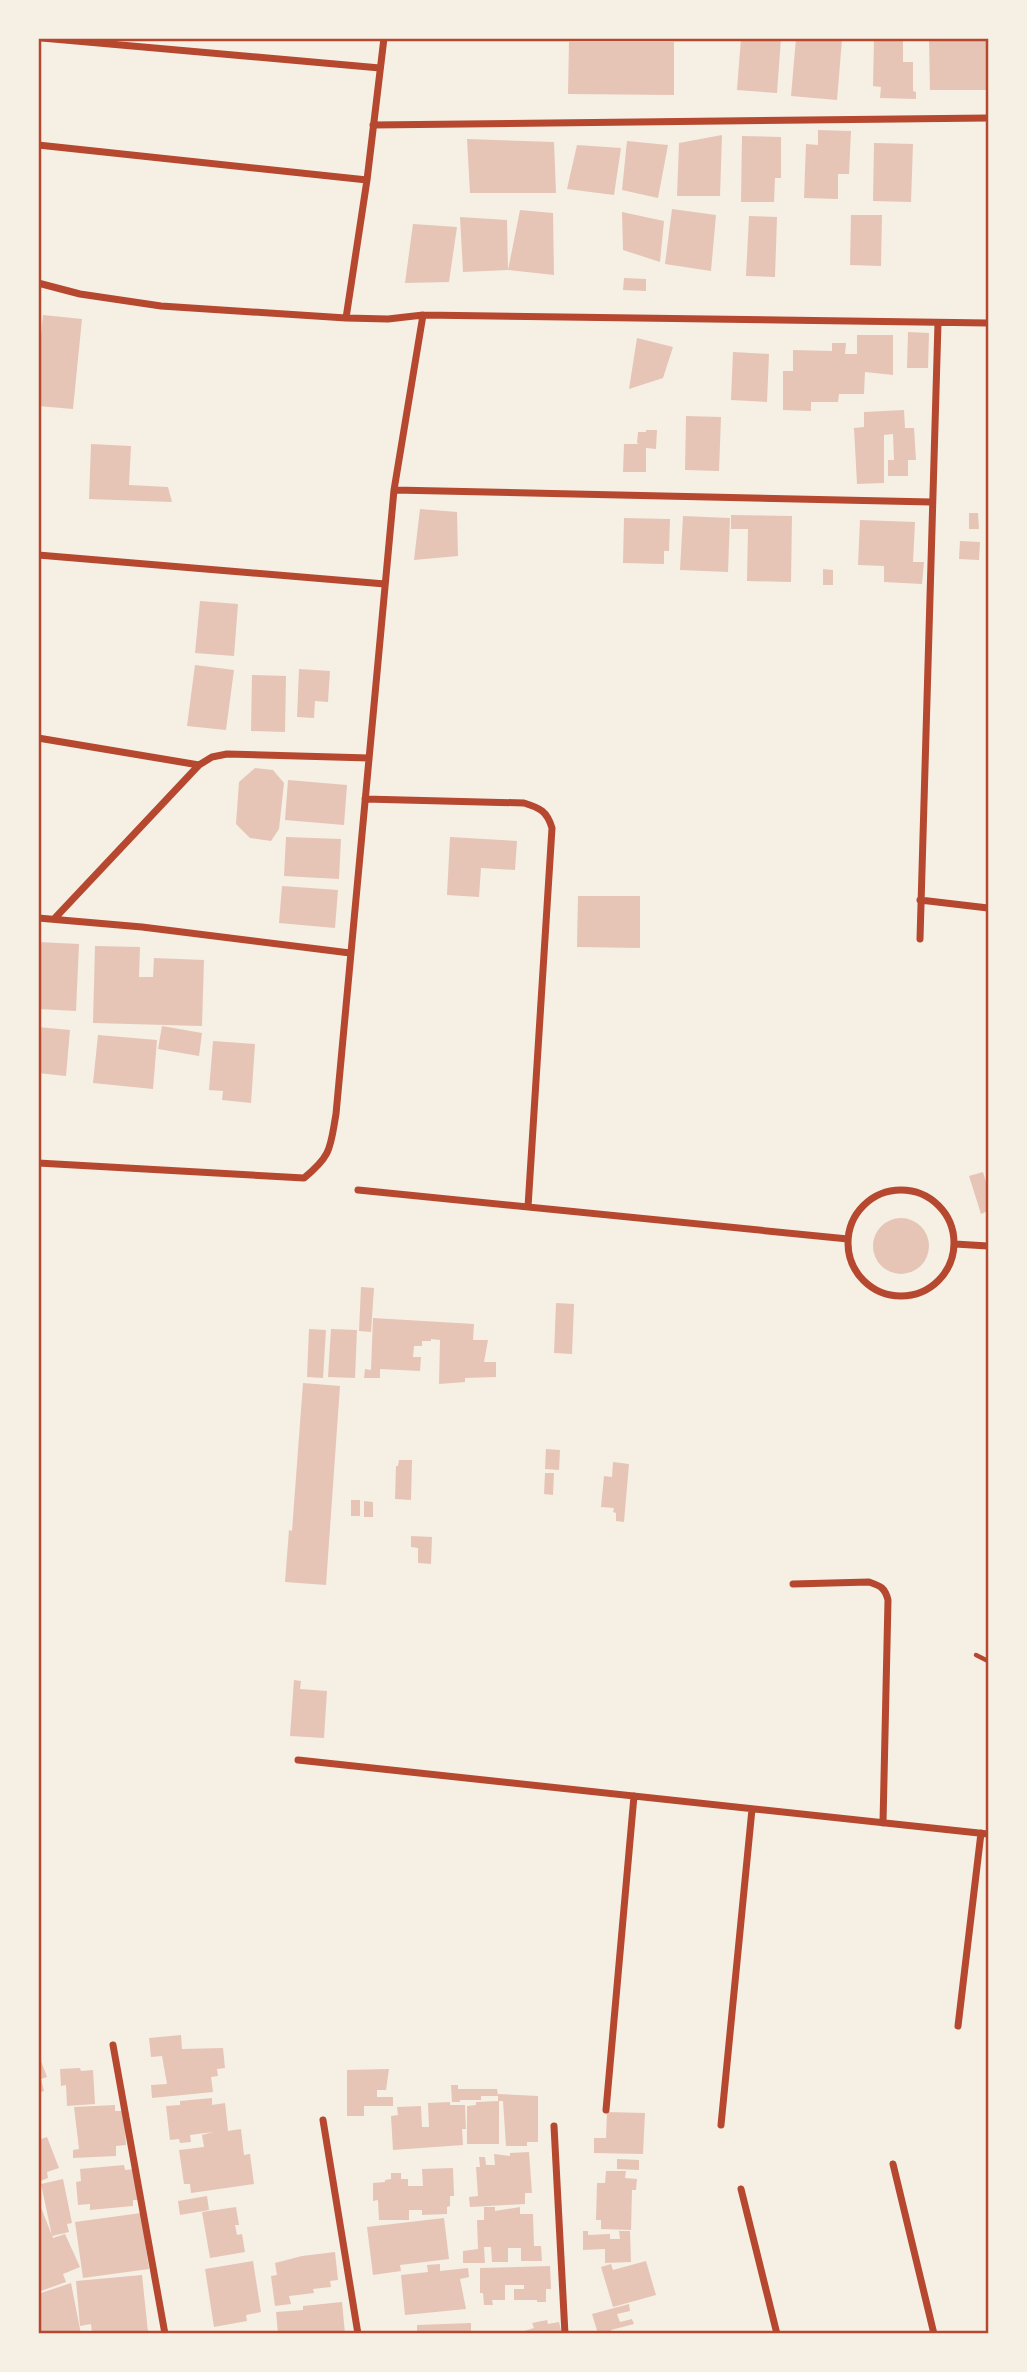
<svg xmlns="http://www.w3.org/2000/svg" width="1027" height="2372" font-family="Montserrat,sans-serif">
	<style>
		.building { fill: #e6c5b7 }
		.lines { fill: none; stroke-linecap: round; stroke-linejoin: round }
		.service { stroke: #b5482f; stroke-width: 4.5 }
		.minor { stroke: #b5482f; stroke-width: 7 }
		.neatline { fill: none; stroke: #b5482f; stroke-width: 2.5 }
	</style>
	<rect width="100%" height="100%" fill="#f6efe4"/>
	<!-- building -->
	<path class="building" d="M741,38h40l-4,55 -40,-3z
		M796,38l46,2 -5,60 -46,-4z
		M874,38h29v24h10v29l3,1v7l-36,-1 1,-11 -8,-1z
		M929,38h59v52h-58z
		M569,42h105v53l-106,-1z
		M818,130l33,1 -2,43h-11v25l-34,-1 2,-54 12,1z
		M722,135l-2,61h-43l2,-53z
		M742,136l39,1v41h-6l-1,24h-33z
		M467,139l87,3 2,51h-86z
		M627,141l41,4 -10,53 -36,-8z
		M874,143l39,1 -2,58 -38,-1z
		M577,145l44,3 -7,47 -47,-6z
		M672,209l44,6 -5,56 -46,-7z
		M520,210l33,3 1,62 -46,-5 -45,2 -3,-55 47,3 1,50z
		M622,212l42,9 -4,41 -37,-12z
		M851,215h31l-1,51 -31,-1z
		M749,216l28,1 -2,60 -29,-1z
		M413,224l44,3 -8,55 -44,1z
		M624,278l22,1v12l-23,-1z
		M43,315l39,4 -9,90 -35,-3v-43z
		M908,332l21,1 -1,35h-21z
		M857,335h36v40l-28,-3 -1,22h-25l-1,8h-27v9l-28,-1v-39h10v-21l39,1v-8h14l-1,11h12z
		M637,338l36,9 -10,31 -34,11z
		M733,352l36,2 -2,48 -36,-2z
		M904,410l1,18h9l2,32h-8v16h-20v-16h6l-1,-26 -9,1v48l-27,1 -3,-56 10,-1v-15z
		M686,416l35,1 -2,54 -34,-1z
		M646,430h11l-1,19 -10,-1v24h-23l1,-28h15l-2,-1 1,-11h8z
		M91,444l40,2 -2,39 39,2 4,15 -83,-3z
		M420,509l37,3 1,44 -44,4z
		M969,513h9l1,16h-10z
		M731,515l61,1 -1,66 -44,-1 1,-52h-17z
		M683,516l47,2 -2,54 -48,-2z
		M624,518l46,1 -1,32h-5v13l-41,-1z
		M860,520l55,2 -2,40h11l-2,22 -38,-2v-16l-26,-1z
		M960,541l20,1 -1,18 -20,-1z
		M823,569l10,1v15h-10z
		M200,601l38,3 -4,52 -39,-3z
		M195,665l39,5 -8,60 -39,-4z
		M299,669l31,2 -2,31 -13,-1 -1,17 -17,-1z
		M252,675l34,1 -1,56 -34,-1z
		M255,768l18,2 11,13 -5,46 -8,12 -21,-3 -14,-14 3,-42z
		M288,780l59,5 -3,40 -59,-5z
		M286,837l55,2 -2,40 -55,-3z
		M450,837l67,4 -2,29 -34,-2 -2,29 -32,-2z
		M282,886l56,4 -3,38 -56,-5z
		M578,896h62v52l-63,-1z
		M38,942l41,2 -3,67 -38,-2z
		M95,946l45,1 -1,30h14l1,-19 50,2 -2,66 -109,-3z
		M162,1026l40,7 -3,23 -41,-7z
		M38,1027l32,3 -4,46 -28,-3z
		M98,1035l59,5 -4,49 -60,-6z
		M213,1041l42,3 -4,59 -29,-3 1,-9 -14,-1z
		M983,1172l5,17v22l-7,3 -12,-38z
		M873 1246a28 28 0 1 1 56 0a28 28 0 1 1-56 0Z
		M361,1287l13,1 -3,44 -12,-1z
		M556,1303l18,1 -2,50 -18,-1z
		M373,1318l101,6 -1,16h15l-4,22h12v15l-31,1v4l-26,2 1,-44 -9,-1v2h-9v5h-8l-1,11h8l-1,14 -40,-2v9h-16l1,-9 6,1z
		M309,1329l17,1 -3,48 -16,-1z
		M331,1329l26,1 -2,48 -27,-1z
		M303,1383l37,3 -14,199 -41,-3 4,-52 3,1z
		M546,1449l14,1 -1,20 -14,-1z
		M399,1460h13l-1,40 -16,-1 1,-33h2z
		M613,1462l16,2 -5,58 -8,-1v-8l-3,-1 1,-4 -13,-1 3,-31 8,1z
		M545,1473h9l-1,22 -9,-1z
		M351,1500h9v16h-9z
		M364,1501l9,1v15h-9z
		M411,1536l21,1 -1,27 -13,-1v-15l-7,-1z
		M294,1680l7,1 -1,8 27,2 -3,47 -34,-2z
		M181,2035l1,14 41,-1 2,20 -8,1 1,7 -7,1 2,15 -61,6 -1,-13 16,-1 -5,-28 -11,1 -2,-19z
		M38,2053l9,24 -6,2 3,12 -6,2z
		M80,2068l1,3 12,-1 2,34 -28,2 -1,-21 -5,1 -1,-17z
		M389,2069l-3,21h-9v7h16v9h-29v10h-17v-46z
		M451,2085h7v4h39l1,7h-17v4h-21v2h-8z
		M498,2094l40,2v46h-11v4h-21l-3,-45h-5z
		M212,2098v7l13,-2 3,28 13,-2 3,26 6,-1 4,30 -63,9 -1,-9h-6l-5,-34 25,-3 -2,-12 11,-3 -23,3 1,7 -11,1 -1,-4 -9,1 -4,-34 14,-1v-4z
		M499,2101v43h-32v-38l9,-1v-3z
		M450,2102v3h15l1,24h-4l1,16 -70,5 -2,-34 7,-1 -1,-8 24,-1 1,21h7l-1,-24z
		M115,2105v6h9l2,34 -10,1v10l-43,2v-8l6,-1 -5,-42z
		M607,2112l38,1 -2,41 -49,-1v-15h12z
		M47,2137l12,31 -12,4 1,6 -10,4v-42z
		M529,2152l3,41h-7v11l-55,3 -1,-10 9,-1 -2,-29h4l-1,-10h6l1,8h9l-1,-11 16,2v-3z
		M617,2159l22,1v10l-22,-1z
		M124,2165l1,5 10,-1 3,31h-5v6l-43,4v-6l-12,1 -2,-23 5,-1 -1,-12z
		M453,2168l1,28h-4v10l-3,1v7l-25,1v-5h-13v10h-30l-1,-20 -5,1v-18l12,-1v-2l6,-1v-6h10v6h7v7h15l-1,-17z
		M606,2171h20l-1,7 12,1 -1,11h-4l-1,40 -30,-1v-9h-5l1,-37h8z
		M63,2179l9,44 -5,1 2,8 -17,4 -11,-52z
		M207,2196l2,14 -29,5 -2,-14z
		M38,2200l15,38 12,-4 15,33 -17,7 3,8 -28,10z
		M236,2207l3,18h-4l2,10 5,-1 3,18 -35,6 -8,-46z
		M484,2207h11v4l25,-4v7h13l1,32h7l1,15h-21v-13h-13v14h-16l-1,-15h-7l1,16h-22v-12l15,-2 -1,-29h7z
		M141,2213l8,56 -66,9 -8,-56z
		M444,2218l5,41 -49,6 1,6 -28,4 -6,-48z
		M583,2231h5v4l22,-1v5h10l-1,-8h11l1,31 -26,1v-14l-22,1z
		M335,2252l3,28 -8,1 1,6 -18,2 1,4 -25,3 2,8 -16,2 -4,-30 6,-1 -2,-12 27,-7z
		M253,2261l8,51 -15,3 1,6 -33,6 -9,-58z
		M646,2261l10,34 -43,12 -12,-40 10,-3 2,6z
		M440,2264v7l28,-3 1,9 -9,2 6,30 -61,6 -4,-40 27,-3 -1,-7z
		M550,2266l1,23h-5v13h-9v-2h-23v-11h10v-4h-19v15h-13l1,5h-9l-1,-12h-3v-25z
		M142,2275l6,57 -56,2 -1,-10 -11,2 -4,-45z
		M71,2283l10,51h-43v-40z
		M342,2302l3,32h-67l-2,-22 27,-2v-4z
		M629,2304l1,7 -13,3 3,8 12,-3 2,5 -23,6 1,4h-14l-6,-20z
		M547,2320l1,4 11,-2 3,12h-48l20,-6 -2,-5z
		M471,2323v11h-54v-9z"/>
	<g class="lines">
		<!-- service -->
		<path class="service" d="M976,1655l12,6"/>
		<!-- minor -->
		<path class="minor" d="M42,38l338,30
			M373,125l615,-7
			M38,145l329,35
			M38,283l42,11 81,12 185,12 42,1 35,-4 565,8
			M346,318l21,-138 17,-142
			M394,490l537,12
			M38,555l347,29
			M38,738l161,27
			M365,799l159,4c16,5 23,8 28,25l-24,379
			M920,900l68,8
			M38,918l104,9 208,26
			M55,918l144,-153 13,-8 15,-3 142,4
			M920,939l18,-616
			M38,1163l266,15c28,-23 26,-30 32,-64l58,-624 29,-175
			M848 1243a53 53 0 1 1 106 0a53 53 0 1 1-106 0Z
			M358,1190l490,49
			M955,1244l33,2
			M793,1584l76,-2c12,4 16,6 19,18l-5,223
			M298,1760l690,74
			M958,2026l23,-193
			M113,2045l52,289
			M606,2110l28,-314
			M323,2120l35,214
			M721,2125l31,-316
			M554,2126l11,208
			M893,2164l41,170
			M741,2189l36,145"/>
	</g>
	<!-- border -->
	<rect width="1027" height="2372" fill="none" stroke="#f6efe4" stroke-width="80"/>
	<rect x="40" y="40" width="947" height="2292" class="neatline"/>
</svg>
